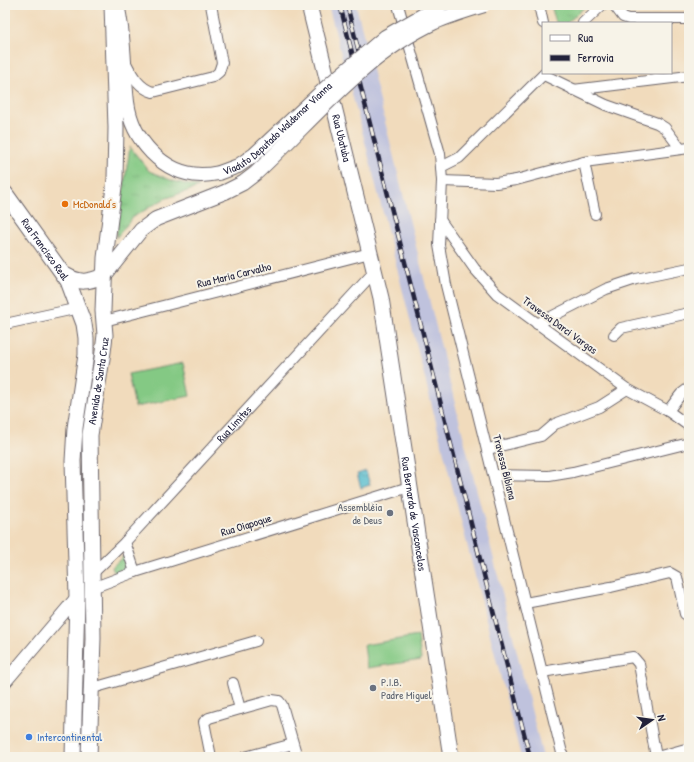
<svg xmlns="http://www.w3.org/2000/svg" width="694" height="762" font-family="'Patrick Hand',sans-serif">
	<style>
		.railway { fill: #bfc2dd }
		.grass { fill: url(#grass-tufts); stroke: #537660 }
		.pitch { fill: #84c984; stroke: #537660 }
		.water { fill: url(#water-waves); stroke: #3a6e84 }
		.lines { fill: none; stroke-linecap: round; stroke-linejoin: round }
		.minor-casing { stroke: #6a6368; stroke-width: 12 }
		.tertiary-casing { stroke: #6a6368; stroke-width: 14 }
		.secondary-casing { stroke: #6a6368; stroke-width: 16 }
		.primary-casing { stroke: #6a6368; stroke-width: 17 }
		.minor { stroke: #fff; stroke-width: 10 }
		.tertiary { stroke: #fff; stroke-width: 12 }
		.secondary { stroke: #fff; stroke-width: 14 }
		.primary { stroke: #fff; stroke-width: 15 }
		.rail-casing { stroke: #22223b; stroke-width: 4.5 }
		.rail { stroke: #f7f3e8; stroke-width: 3; stroke-dasharray: 9; stroke-linecap: butt }
		.secondary-bridge-casing { stroke: #6a6368; stroke-width: 16; stroke-linecap: butt }
		.secondary-bridge { stroke: #fff; stroke-width: 14 }
		.food-dot { fill: #e8710a; stroke: #f7f3e8; stroke-width: 1.5 }
		.worship-dot { fill: #6b7280; stroke: #f7f3e8; stroke-width: 1.5 }
		.shop-dot { fill: #3f7fe0; stroke: #f7f3e8; stroke-width: 1.5 }
		.labels { text-anchor: middle; dominant-baseline: central; stroke-width: 4; stroke-linejoin: round; paint-order: stroke }
		.street-label { font-size: 11px; fill: #22223b; stroke: #f7f3e8 }
		.food-label { font-size: 11px; fill: #c56008; stroke: #f7f3e8; text-anchor: start }
		.worship-label { font-size: 11px; fill: #5b616d; stroke: #f7f3e8; text-anchor: end }
		.shop-label { font-size: 11px; fill: #366cbe; stroke: #f7f3e8; text-anchor: start }
	</style>
	<defs>
		<pattern id="grass-tufts" width="24" height="20" patternUnits="userSpaceOnUse"><rect width="24" height="20" fill="#84c984"/><path d="M3 7l-1-3M5 7V3M7 7l1-3M15 17l-1-3M17 17v-4M19 17l1-3" fill="none" stroke="#72ac73"/></pattern>
		<pattern id="water-waves" width="16" height="10" patternUnits="userSpaceOnUse"><rect width="16" height="10" fill="#51bbce"/><path d="M0 5q4-4 8 0t8 0" fill="none" stroke="#4398a8"/></pattern>
	</defs>
	<rect width="100%" height="100%" fill="#f7f3e8"/>
	<filter id="ink" filterUnits="userSpaceOnUse"><feTurbulence type="fractalNoise" baseFrequency=".025" numOctaves="2"/><feDisplacementMap in="SourceGraphic" scale="8" xChannelSelector="R" yChannelSelector="G"/><feConvolveMatrix kernelMatrix="1 2 1 2 8 2 1 2 1" color-interpolation-filters="sRGB"/></filter>
	<filter id="wash" filterUnits="userSpaceOnUse"><feTurbulence type="fractalNoise" baseFrequency=".012" numOctaves="4" result="noise"/><feDisplacementMap in="SourceGraphic" scale="16" xChannelSelector="R" yChannelSelector="G"/><feGaussianBlur stdDeviation="0.9" result="paint"/><feColorMatrix in="noise" values="0 0 0 0 0 0 0 0 0 0 0 0 0 0 0 0 0 1.4 0 .05"/><feComposite in="paint" operator="in"/></filter>
	<g filter="url(#wash)">
		<rect width="100%" height="100%" fill="#f1dbbc"/>
		<!-- railway -->
		<path class="railway" d="M328,5h28l187,752h-22l-155,-611z"/>
		<!-- grass -->
		<path class="grass" d="M551,5h36l-20,18h-11z
			M130,147l19,24 24,10 26,6 -35,12 -31,18 -17,21z
			M126,554l5,15 -17,3 -2,-5z"/>
		<!-- pitch -->
		<path class="pitch" d="M183,363l7,33 -55,11 -7,-33z
			M418,636l3,24 -54,8 -3,-23z"/>
		<!-- water -->
		<path class="water" d="M366,471l4,14 -9,3 -4,-14z"/>
	</g>
	<g filter="url(#ink)">
		<g class="lines">
			<!-- minor casing -->
			<g class="minor-casing">
				<g id="minor">
					<path d="M398,5l42,149 2,27 -3,64 7,40 117,472"/>
					<path d="M539,5l4,18"/>
					<path d="M614,5l9,12 6,2h60"/>
					<path d="M583,23l19,-18"/>
					<path d="M126,63c6,12 13,25 27,29l60,-15 6,-5 3,-9 -11,-58"/>
					<path d="M544,75l62,30 51,18 8,5 15,20"/>
					<path d="M573,90l116,-14"/>
					<path d="M584,162l11,52"/>
					<path d="M441,167l18,-9 86,-85"/>
					<path d="M442,181l54,2 20,-3 68,-18 105,-14"/>
					<path d="M440,220l34,48 23,26 130,95 41,22 21,15"/>
					<path d="M104,321l266,-68"/>
					<path d="M5,324l74,-16"/>
					<path d="M537,324l69,-35 30,-10 53,-11"/>
					<path d="M614,335l7,-7 68,-15"/>
					<path d="M668,411l13,-17 8,-6"/>
					<path d="M488,449l53,-13 14,-12 44,-17 28,-18"/>
					<path d="M494,475l55,1 24,-4 116,-29"/>
					<path d="M125,542l10,30"/>
					<path id="s1" d="M91,575l34,-33 250,-271"/>
					<path d="M92,588l43,-16 274,-85"/>
					<path d="M525,603l86,-16 59,-14 7,4 8,37"/>
					<path d="M542,672l91,-15 6,7 17,93"/>
					<path d="M93,688l163,-47"/>
					<path d="M240,709l32,-9 7,1 3,4 15,52"/>
					<path d="M211,757l-7,-35 5,-4 31,-9 -7,-26"/>
					<path d="M245,757l48,-13"/>
					<path d="M657,757l32,-9"/>
				</g>
			</g>
			<!-- tertiary casing -->
			<g class="tertiary-casing">
				<path id="tertiary" d="M5,682l72,-85"/>
			</g>
			<!-- secondary casing -->
			<g class="secondary-casing">
				<path id="secondary" d="M117,5c8,32 6,65 10,97 5,38 36,72 74,73 6,0 13,-1 18,-2
					M104,276l37,-46 15,-11 69,-27"/>
			</g>
			<!-- primary casing -->
			<g class="primary-casing">
				<g id="primary">
					<path id="s2" d="M309,5l72,293 70,459"/>
					<path id="s3" d="M5,193l63,88 16,43 2,14v17l-11,73 -2,33 4,136 -4,160"/>
					<path d="M65,275c16,9 22,7 39,1"/>
					<path id="s4" d="M89,757l4,-119 -3,-203 13,-83 2,-17 -2,-24 2,-53 10,-79 1,-51 -4,-123"/>
				</g>
			</g>
			<!-- minor -->
			<use href="#minor" class="minor"/>
			<!-- tertiary -->
			<use href="#tertiary" class="tertiary"/>
			<!-- secondary -->
			<use href="#secondary" class="secondary"/>
			<!-- primary -->
			<use href="#primary" class="primary"/>
			<!-- rail casing -->
			<g class="rail-casing">
				<path id="rail" d="M340,5l190,752
					M347,5l16,64"/>
			</g>
			<!-- rail -->
			<use href="#rail" class="rail"/>
			<!-- secondary-bridge casing -->
			<g class="secondary-bridge-casing">
				<g id="secondary-bridge">
					<path id="s5" d="M219,173l19,-7 16,-11 76,-71 55,-47 56,-32"/>
					<path d="M225,192l18,-9 13,-10c56,-52 108,-118 179,-151 16,-7 33,-12 49,-17"/>
				</g>
			</g>
			<!-- secondary-bridge -->
			<use href="#secondary-bridge" class="secondary-bridge"/>
		</g>
	</g>
	<!-- markers -->
	<circle class="food-dot" cx="65" cy="204" r="4"/>
	<g class="worship-dot">
		<circle cx="390" cy="513" r="4"/>
		<circle cx="373" cy="688" r="4"/>
	</g>
	<circle class="shop-dot" cx="29" cy="737" r="4"/>
	<g class="labels">
		<!-- street labels -->
		<g class="street-label">
			<text stroke="none"><textPath href="#s5" startOffset="74">Viaduto Deputado Waldemar Vianna</textPath></text>
			<text stroke="none"><textPath href="#s2" startOffset="137">Rua Ubatuba</textPath></text>
			<text stroke="none"><textPath href="#s3" startOffset="69">Rua Francisco Real</textPath></text>
			<text transform="translate(234 275) rotate(-14)">Rua Maria Carvalho</text>
			<text transform="translate(560 325) rotate(36)">Travessa Darci Vargas</text>
			<text stroke="none"><textPath href="#s4" startOffset="377">Avenida de Santa Cruz</textPath></text>
			<text stroke="none"><textPath href="#s1" startOffset="208">Rua Limites</textPath></text>
			<text transform="translate(505 467) rotate(76)">Travessa Bibiana</text>
			<text stroke="none"><textPath href="#s2" startOffset="520">Rua Bernardo de Vasconcelos</textPath></text>
			<text transform="translate(246 525) rotate(-17)">Rua Oiapoque</text>
		</g>
		<!-- food labels -->
		<g class="food-label">
			<text x="73" y="204">McDonald's</text>
		</g>
		<!-- worship labels -->
		<g class="worship-label">
			<text x="382" y="507">Assembléia<tspan x="382" dy="13">de Deus</tspan></text>
			<text x="381" y="682" text-anchor="start">P.I.B.<tspan x="381" dy="13">Padre Miguel</tspan></text>
		</g>
		<!-- shop labels -->
		<g class="shop-label">
			<text x="37" y="737">Intercontinental</text>
		</g>
	</g>
	<!-- margin -->
	<rect width="694" height="762" fill="none" stroke="#f7f3e8" stroke-width="20"/>
	<!-- legend -->
	<rect x="542" y="22" width="130" height="52" fill="#f7f3e8" stroke="#a29fa3"/>
	<rect x="550" y="35" width="20" height="6" fill="#ffffff" stroke="#a29fa3"/>
	<text x="578" y="42" font-size="12" fill="#22223b">Rua</text>
	<rect x="550" y="55" width="20" height="6" fill="#22223b" stroke="#a29fa3"/>
	<text x="578" y="62" font-size="12" fill="#22223b">Ferrovia</text>
	<!-- north arrow -->
	<g transform="translate(652 720) rotate(77)" stroke="#f7f3e8" stroke-width="3" paint-order="stroke">
	<path d="M0-3L7 15L0 10L-7 15Z" fill="#22223b"/>
	<text y="-6" font-size="11" font-weight="bold" text-anchor="middle" fill="#22223b">N</text>
	</g>
</svg>
